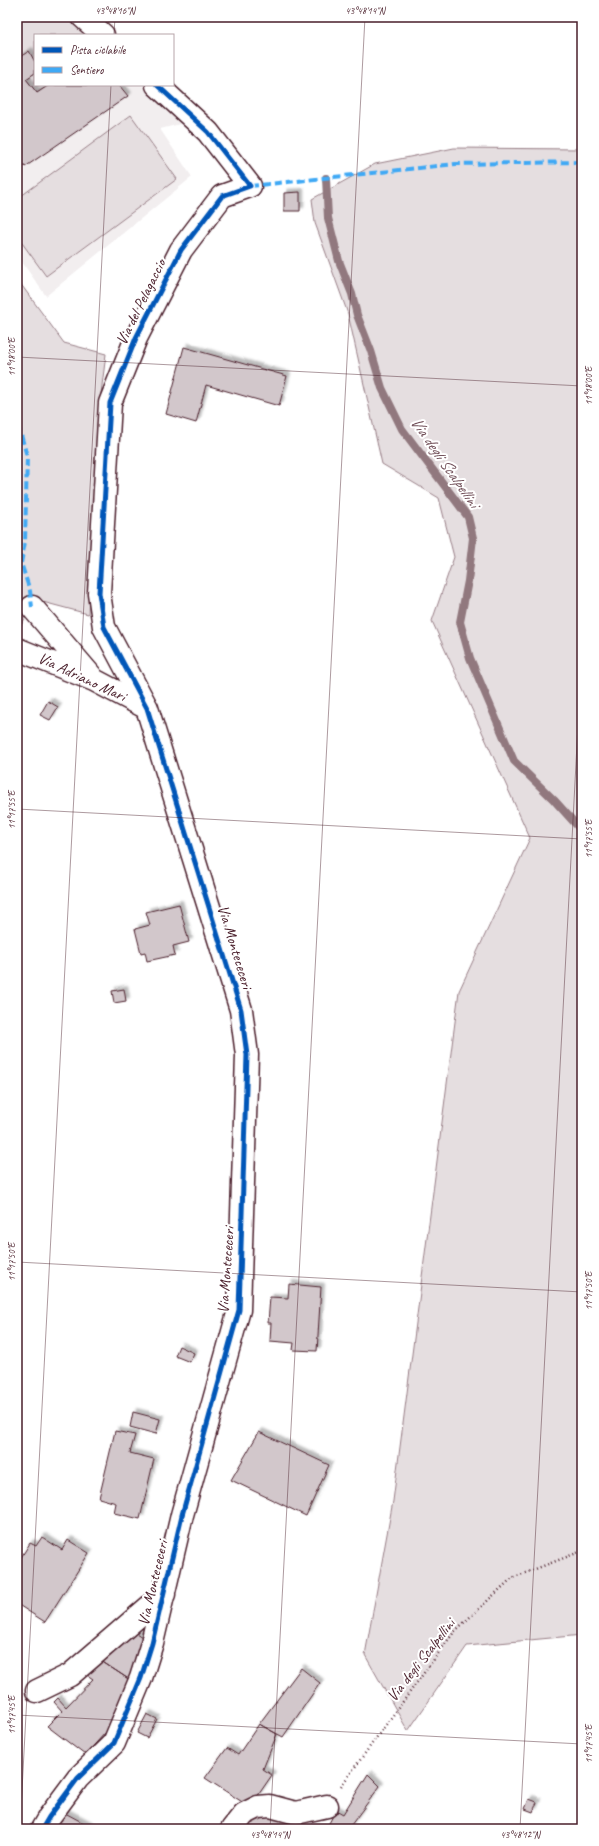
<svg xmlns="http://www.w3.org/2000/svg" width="599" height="1846" font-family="Caveat,sans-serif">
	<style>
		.built { fill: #f2eeef }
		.green { fill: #e5dee0; stroke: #987e86 }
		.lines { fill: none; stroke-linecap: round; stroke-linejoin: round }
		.stream { stroke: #91787e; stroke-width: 8 }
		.building { fill: #d2c7cb; stroke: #4a1f2b; filter: url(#shadow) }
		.minor-casing { stroke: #4a1f2b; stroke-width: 25 }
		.path { stroke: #4a1f2b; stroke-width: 2.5; stroke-dasharray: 1 3; stroke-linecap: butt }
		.minor { stroke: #fff; stroke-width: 22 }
		.quiet { stroke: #3fa9f5; stroke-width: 4; stroke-dasharray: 8 4; stroke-linecap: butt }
		.cycleway-casing { stroke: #fff; stroke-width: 8 }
		.cycleway { stroke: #0057b8; stroke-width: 5 }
		.ticks { fill: none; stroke: #4a1f2b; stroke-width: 1; stroke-opacity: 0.45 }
		.labels { text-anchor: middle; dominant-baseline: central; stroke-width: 4; stroke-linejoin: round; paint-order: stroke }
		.street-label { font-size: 16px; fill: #4a1f2b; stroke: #fff }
		.water-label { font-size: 17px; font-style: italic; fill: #74535c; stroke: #fff }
		.neatline { fill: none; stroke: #4a1f2b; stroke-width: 1.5 }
		.ticks-label { font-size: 10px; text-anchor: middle; fill: #4a1f2b }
	</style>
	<defs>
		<filter id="shadow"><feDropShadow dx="3.5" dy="-3.5" stdDeviation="1" flood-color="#0004"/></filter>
	</defs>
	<rect width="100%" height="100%" fill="#fff"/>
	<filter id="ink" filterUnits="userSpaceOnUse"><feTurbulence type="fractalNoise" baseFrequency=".025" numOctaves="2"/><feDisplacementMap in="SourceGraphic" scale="8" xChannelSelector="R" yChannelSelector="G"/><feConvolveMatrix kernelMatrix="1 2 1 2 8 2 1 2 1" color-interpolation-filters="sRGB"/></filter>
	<g filter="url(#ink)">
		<!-- built -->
		<path class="built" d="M17,17h46l-28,18v50h110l39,38 -24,6 32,48 -146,119 -29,-41z"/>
		<!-- green -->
		<path class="green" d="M17,17h46l26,18h-54v27l-6,-10 -12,7z
			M35,73v12h14l-12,8 -11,-14z
			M131,115l46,64 -131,97 -29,-40v-37z
			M454,148l128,1v1486l-115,11 -59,85 -43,-76 28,-154 66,-510 71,-153 -98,-217 22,-64 -15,-59 -57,-34 -34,-150 -33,-91 -3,-24 63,-35z
			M17,279l47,64 42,11 -9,71 -9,189 -49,-13 -7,6 -15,25z"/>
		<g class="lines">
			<!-- stream -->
			<path class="stream" d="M326,178l2,40 11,43 13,33 5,21 14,36 11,37 20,41 66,88 5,21 -5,43 -8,41 10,36 44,103 40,39 28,31"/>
		</g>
		<!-- building -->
		<path class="building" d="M29,51l6,11v11l-9,6 11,14 12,-8h70l9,11 -103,71 -8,-11v-97z
			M300,192v19h-16v-18z
			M184,347l103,29 -8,30 -73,-21 -10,38 -30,-9z
			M48,701l10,6 -8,13 -10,-5z
			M179,904l10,38 -16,4 2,9 -28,6 -2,-9 -4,1 -6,-24 15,-4 -4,-13z
			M124,989l2,12 -12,2 -2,-12z
			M289,1284l32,3 -4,64 -24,-1 1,-7 -24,-2 1,-18h-3l2,-26 18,1z
			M179,1346l15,7 -4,9 -15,-6z
			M133,1412l27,7 -4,15 -26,-7z
			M115,1431l20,4 -5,18 24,6 -14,60 -26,-6 2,-10 -17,-5z
			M259,1432l70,33 -23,51 -75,-36z
			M42,1537l20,13 6,-10 21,13 -44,69 -28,-18v-40l13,-21 6,3z
			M131,1630l16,10 -14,42 -35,-23z
			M98,1659l35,23 -26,49 -22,24 -38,-29 15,-15 -8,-9 4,-4 8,9 27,-28 -9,-6z
			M301,1668l19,15 -37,54 -24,-13z
			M147,1714l10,5 -10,19 -10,-5z
			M259,1724l18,10 -14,35 9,6 -22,32 -45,-29 22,-30 11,7z
			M368,1774l12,12 -32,43h-22l10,-19 7,4z
			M529,1799l8,3 -4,10 -8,-3z
			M65,1813l30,16h-39z
			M255,1813l33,4 -1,12h-45z"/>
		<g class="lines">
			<!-- minor casing -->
			<g class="minor-casing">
				<path id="minor" d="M83,17l20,18
					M32,607l59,69
					M17,649l77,31 53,28
					M37,1691l33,-16 94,-81
					M42,1829l7,-12 29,-39 36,-35 27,-65 11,-35 30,-128 57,-205 8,-255 -6,-45 -94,-302 -43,-81 -5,-34 11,-190 26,-65 45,-88 41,-54 28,-10 -42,-54 -51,-47
					M232,1829l12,-15 14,-7 12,-1 26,7 31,-7"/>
			</g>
			<!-- path -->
			<path class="path" d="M341,1786l113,-154 58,-54 70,-27"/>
			<!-- minor -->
			<use href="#minor" class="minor"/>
			<!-- quiet -->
			<path class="quiet" d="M250,186l206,-22 126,-2
				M17,425l2,3 8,28 -2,86 -4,21 9,28 2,16"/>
			<!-- cycleway casing -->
			<g class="cycleway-casing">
				<path id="cycleway" d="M42,1829l7,-12 29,-39 36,-35 27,-65 11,-35 30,-128 57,-205 8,-255 -6,-45 -94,-302 -43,-81 -5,-34 11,-190 26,-65 45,-88 41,-54 28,-10 -42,-54 -51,-47"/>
			</g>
			<!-- cycleway -->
			<use href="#cycleway" class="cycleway"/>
		</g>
	</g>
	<!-- ticks -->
	<path class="ticks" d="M114,35l1,-18M17,357l565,29M17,809l565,30M17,1262l565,30M17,1715l565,29M20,1829l91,-1744M270,1829l95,-1812M520,1829l62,-1180"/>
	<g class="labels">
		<!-- street labels -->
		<g class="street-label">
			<text transform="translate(141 302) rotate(-64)">Via del Pelagaccio</text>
			<text transform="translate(82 677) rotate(25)">Via Adriano Mari</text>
			<text transform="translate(235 947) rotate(73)">Via Montececeri</text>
			<text transform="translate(226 1270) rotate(-86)">Via Montececeri</text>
			<text transform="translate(153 1583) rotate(-77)">Via Montececeri</text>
			<text transform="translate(421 1660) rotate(-52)">Via degli Scalpellini</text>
		</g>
		<!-- water labels -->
		<g class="water-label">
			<text transform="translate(445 462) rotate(55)">Via degli Scalpellini</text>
		</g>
	</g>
	<!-- margin -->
	<rect width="599" height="1846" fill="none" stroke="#fff" stroke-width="44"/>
	<!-- legend -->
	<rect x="34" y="34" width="140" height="52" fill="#ffffff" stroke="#b7a5aa"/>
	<rect x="42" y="47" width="20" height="6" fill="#0057b8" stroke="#b7a5aa"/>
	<text x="70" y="54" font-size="12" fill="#4a1f2b">Pista ciclabile</text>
	<rect x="42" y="67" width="20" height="6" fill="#3fa9f5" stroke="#b7a5aa"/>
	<text x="70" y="74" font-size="12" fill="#4a1f2b">Sentiero</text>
	<rect x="22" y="22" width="555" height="1802" class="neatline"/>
	<g class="ticks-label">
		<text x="115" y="14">43°48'16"N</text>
		<text x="365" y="14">43°48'14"N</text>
		<text transform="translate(11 357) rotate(-90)" y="4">11°18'00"E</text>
		<text transform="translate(588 386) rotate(-90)" y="4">11°18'00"E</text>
		<text transform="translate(11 810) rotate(-90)" y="4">11°17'55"E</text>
		<text transform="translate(588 839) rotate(-90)" y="4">11°17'55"E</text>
		<text transform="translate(11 1262) rotate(-90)" y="4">11°17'50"E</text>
		<text transform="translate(588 1291) rotate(-90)" y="4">11°17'50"E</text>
		<text transform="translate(11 1715) rotate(-90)" y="4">11°17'45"E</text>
		<text transform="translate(588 1744) rotate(-90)" y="4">11°17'45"E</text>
		<text x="270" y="1838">43°48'14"N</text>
		<text x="520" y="1838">43°48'12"N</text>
	</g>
</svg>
